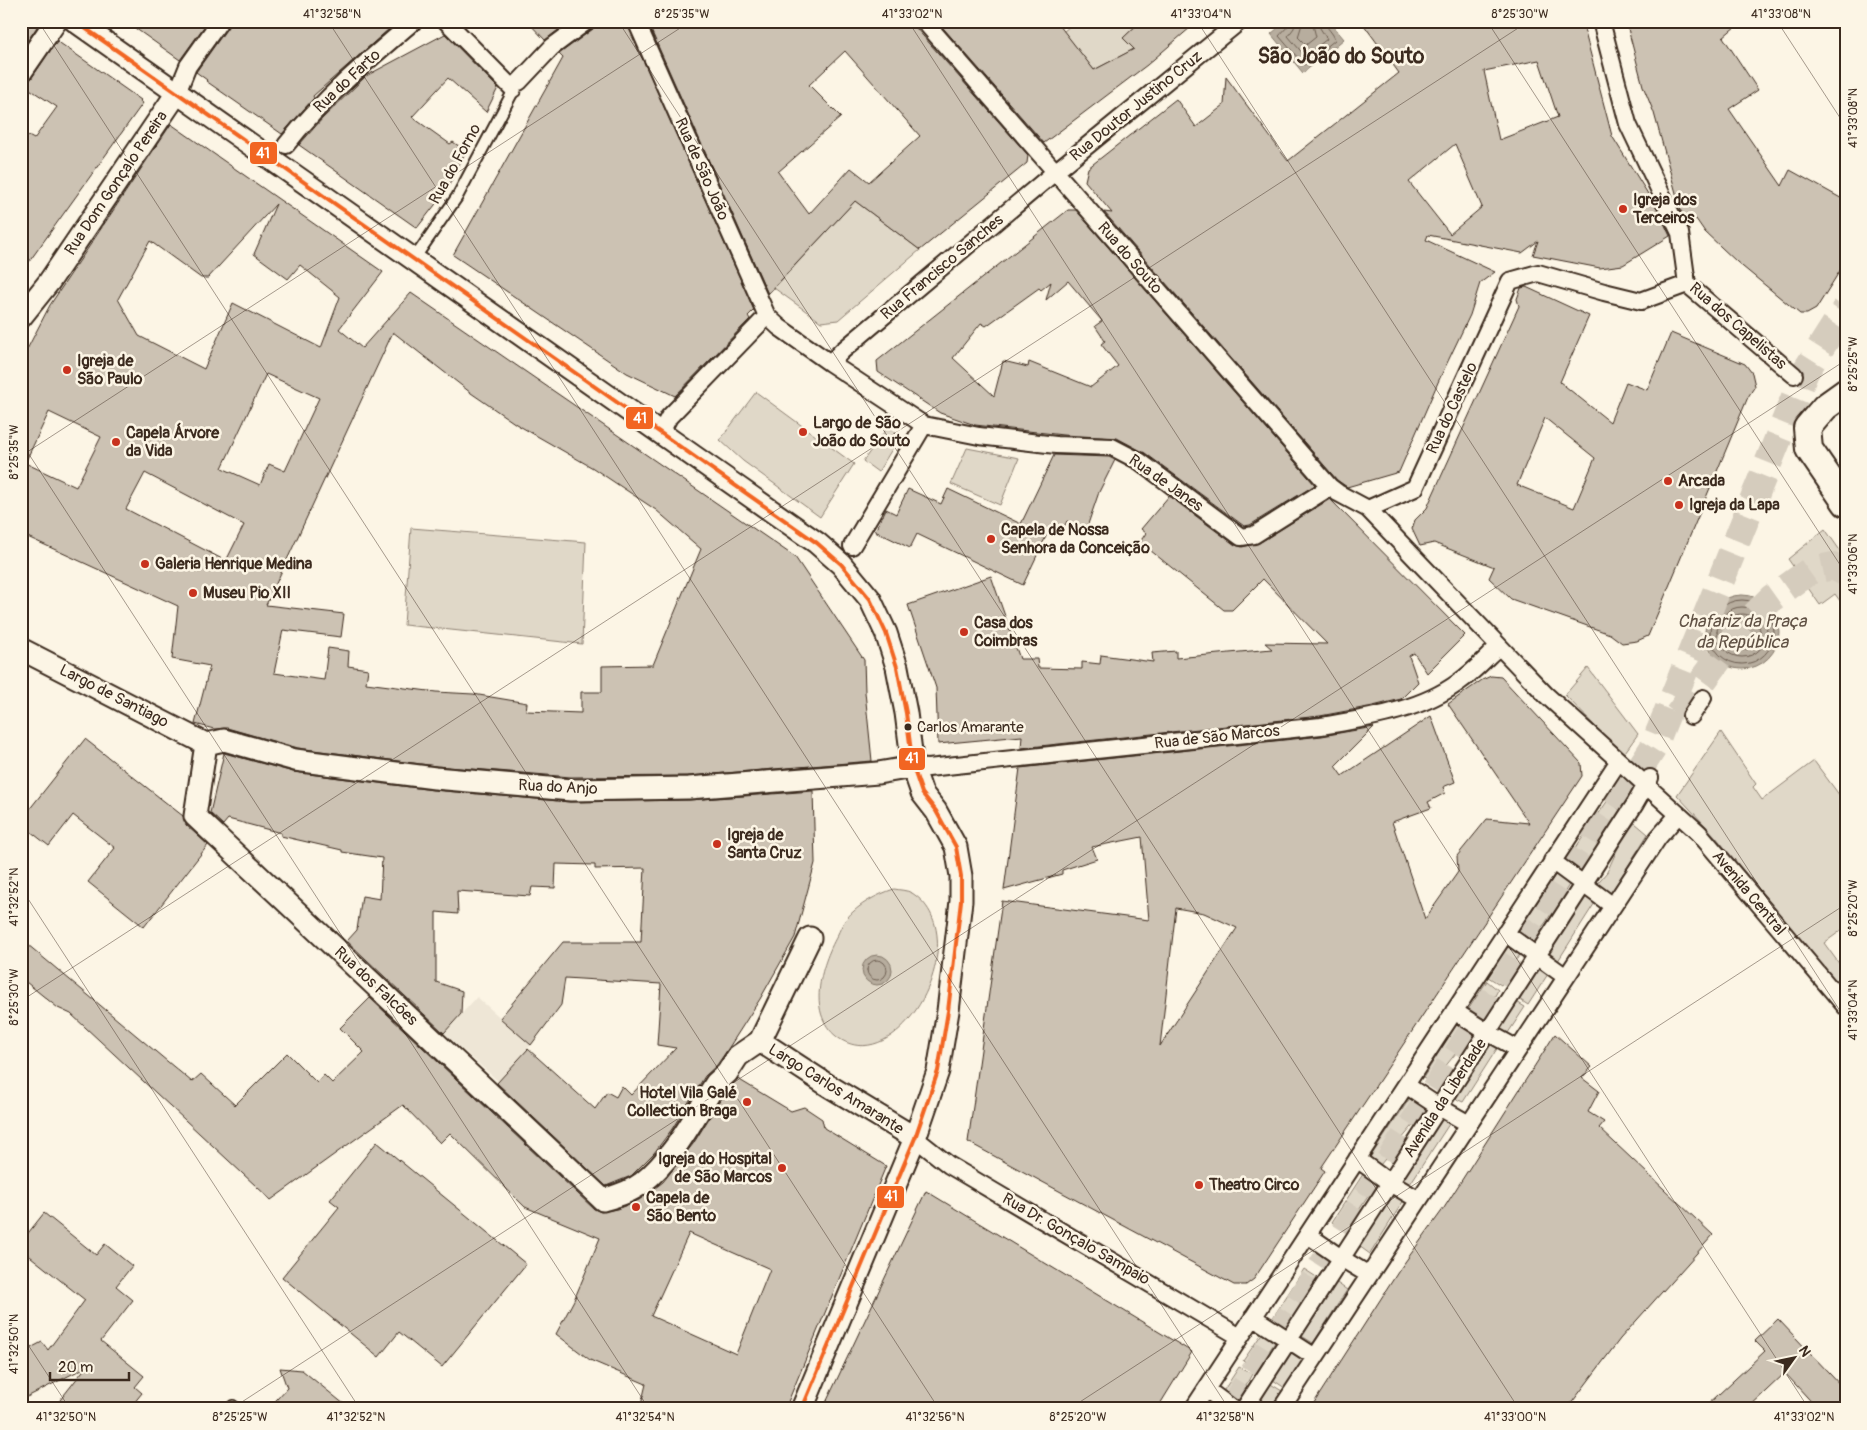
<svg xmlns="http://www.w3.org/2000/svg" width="1867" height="1430" font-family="Pangolin,sans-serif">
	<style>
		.built { fill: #eee6d6 }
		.green { fill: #e0d8c8; stroke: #8e8173 }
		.water { fill: #b7ad9e; stroke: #85796b }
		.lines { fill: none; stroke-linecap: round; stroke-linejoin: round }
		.shore { stroke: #6d5e51; stroke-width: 1 }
		.building { fill: #ccc2b3; stroke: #3b2a1e; fill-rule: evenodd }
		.secondary-tunnel { stroke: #d5ccbd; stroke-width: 28; stroke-dasharray: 28 14; stroke-linecap: butt }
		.service-casing { stroke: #3b2a1e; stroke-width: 14 }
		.pedestrian-casing { stroke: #3b2a1e; stroke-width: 20 }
		.minor-casing { stroke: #3b2a1e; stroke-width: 25 }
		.tertiary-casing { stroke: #3b2a1e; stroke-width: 30 }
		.service { stroke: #fcf5e5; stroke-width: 10 }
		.pedestrian { stroke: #fcf5e5; stroke-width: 16 }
		.minor { stroke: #fcf5e5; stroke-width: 21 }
		.tertiary { stroke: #fcf5e5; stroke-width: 26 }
		.bus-1-casing { stroke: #fcf5e5; stroke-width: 8 }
		.bus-1 { stroke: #f26522; stroke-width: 4 }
		.ticks { fill: none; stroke: #3b2a1e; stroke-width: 1; stroke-opacity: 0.45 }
		.poi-dot { fill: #c8321e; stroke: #fcf5e5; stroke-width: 2 }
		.bus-dot { fill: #3b2a1e; stroke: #fcf5e5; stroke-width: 2 }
		.labels { text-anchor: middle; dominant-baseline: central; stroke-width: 5; stroke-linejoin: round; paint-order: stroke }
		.bus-label { font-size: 15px; fill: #3b2a1e; stroke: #fcf5e5; text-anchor: start }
		.street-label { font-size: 16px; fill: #3b2a1e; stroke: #fcf5e5 }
		.poi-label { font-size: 16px; font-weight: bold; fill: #3b2a1e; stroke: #fcf5e5; text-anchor: start }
		.water-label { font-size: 18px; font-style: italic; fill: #605144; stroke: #fcf5e5 }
		.district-label { font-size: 21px; font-weight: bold; fill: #3b2a1e; stroke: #fcf5e5 }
		.line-badge { stroke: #fcf5e5; stroke-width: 2 }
		.badge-label { font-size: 14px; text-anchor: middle; font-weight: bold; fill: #fff }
		.neatline { fill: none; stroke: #3b2a1e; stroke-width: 2 }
		.ticks-label { font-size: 12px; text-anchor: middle; fill: #3b2a1e }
	</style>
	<rect width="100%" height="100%" fill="#fcf5e5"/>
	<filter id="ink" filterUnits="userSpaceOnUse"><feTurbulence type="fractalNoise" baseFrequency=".02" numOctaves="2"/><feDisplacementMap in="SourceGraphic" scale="10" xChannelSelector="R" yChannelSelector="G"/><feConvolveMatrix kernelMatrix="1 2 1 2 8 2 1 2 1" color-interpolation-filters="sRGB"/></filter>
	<g filter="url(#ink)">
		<!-- built -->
		<path class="built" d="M477,997l54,48 -32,37 -55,-49z"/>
		<!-- green -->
		<path class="green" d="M1066,21h75l-18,17 11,11 -40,21 -31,-38 7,-6z
			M855,201l65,49 -82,70 -17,2 -47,-34z
			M756,392l98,72 -34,53 -77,-56 -23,-21z
			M888,427l12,9 -22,36 -15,-11z
			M967,448l52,10 -19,47 -49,-21z
			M411,528l175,14 -4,102 -178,-19z
			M1825,529l21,30v50l-11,-15 -15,11 -32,-46z
			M1588,668l50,66 -15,21 -58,-60z
			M1721,732l35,52 -3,3 9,13 52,-39 32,43v123l-22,16 22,30v22l-131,-159 -38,-41z
			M1608,800l14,12 -44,62 -14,-9z
			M1635,823l13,11 -39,62 -15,-9 13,-15 16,-35z
			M1558,871l14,9 -26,42 -16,21 -13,-10z
			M894,889c5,1 13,1 18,4 66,42 -10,185 -72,146 -35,-23 -19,-74 -3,-103 3,-6 5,-12 9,-17 13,-15 30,-24 48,-30z
			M1585,893l11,8 -40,63 -12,-9z
			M1508,946l12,9 -9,11 -10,19 -13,-8z
			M1538,966l10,8 -20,31 -12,-8z
			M1487,981l11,9 -15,29 -15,-9z
			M1515,1001l10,6 -19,29 -12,-7z
			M1457,1023l16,9 -29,36 -9,17 -12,-7z
			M1490,1038l10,6 -37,58 -13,-6z
			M1412,1095l13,9 -9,18 -36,43 -11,-6z
			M1439,1114l12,7 -41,63 -13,-7z
			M1365,1171l14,9 -34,51 -13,-9z
			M1393,1192l11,8 -34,54 -11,-8z
			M1304,1269l14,9 -32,50 -14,-9z
			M1334,1281l13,9 -34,53 -13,-8z
			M1265,1329l13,9 -22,32 -13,-9z
			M1293,1349l12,7 -20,32 -12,-8z
			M1239,1367l13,7 -16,29 -14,-10z
			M1269,1383l13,8 -13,18h-21z"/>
		<!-- water -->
		<path class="water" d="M1286,21h43l15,18 -41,34 -32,-39z
			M1705 632a37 37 0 1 1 74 0a37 37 0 1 1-74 0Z
			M862 970a15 15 0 1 1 30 0a15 15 0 1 1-30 0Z"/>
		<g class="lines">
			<!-- shore -->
			<path class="shore" d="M1289,21l-1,5 -9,10 25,29 31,-25c-1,-7 -9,-11 -10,-19
				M1295,21l-1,7 -6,8 17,20 22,-17 -7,-11 -1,-7
				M1303,21l-5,16 8,8 10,-8 -4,-16
				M1710 632a32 32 0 1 1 64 0a32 32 0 1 1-64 0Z
				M1717 632a25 25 0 1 1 50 0a25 25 0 1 1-50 0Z
				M1724 632a18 18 0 1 1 36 0a18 18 0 1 1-36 0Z
				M867 970a10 10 0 1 1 20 0a10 10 0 1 1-20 0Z"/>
		</g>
		<!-- building -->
		<path class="building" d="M21,21h8l8,6 -16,23z
			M125,21h83l-28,39z
			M230,21h168l-85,75 1,2 -32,36 -76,-53 1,-1 -11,-8 32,-45z
			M527,21h43l-25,19z
			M597,21h29l128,289 -6,6 2,3 -75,77 -48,-23 -174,-118 110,-197 -4,-4 34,-25z
			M647,21h267l2,7 112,127 -1,8 -107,87 -65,-49 -87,93zM845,51l75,85 -51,46 -18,-14 -42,46 -31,-42 63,-55 -32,-32z
			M937,21h119l38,49 40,-21 -11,-11 18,-17h57l-51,44 -103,78z
			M1361,21h221l30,115 46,74 12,26 -47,29 -23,3 -67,-13 5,-14 -16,12 -94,-18 -2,5 69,32 -15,11 -10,32 -31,65 -40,92 -52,15 -10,-7 -233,-268 8,1 -27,-32 3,-13 88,-69 20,28 28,-22 2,-28 62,84 111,-88zM1539,60l19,57 -59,23 -15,-69zM1455,144l27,63 -32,27 -41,-52z
			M1626,21h116l-19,16 35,53 -29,19 53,77 8,-16 56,31v60l-30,48 -9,5h-7l-63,-52 -32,-30 -9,-13 -9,6 -5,-10 -28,-102 -11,-27z
			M445,34l53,54 -12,24 -38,-34 -36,39 38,27 3,-2 13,9 -20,40 -29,37 -118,-83 23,-26 44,-43z
			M57,41l84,59 -1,1 3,2 -122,170v-141l13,7 23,-32 -35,-23 9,-5z
			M171,124l212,148 -44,57 23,19 49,-55 384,264 69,103 1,32 7,69 -184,15 -117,1 -135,-11 -138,-18 -71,-20 -13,1 -19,-5 15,-58 -38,-7 6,-53 -157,-72v-173l29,-56zM276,204l-22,50 34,25 12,-14 40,32 -19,51 -88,-45 -29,66 -65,-33 -21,-37 32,-58 51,37h7zM393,332l78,61 45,31 77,44 63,42 45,39 -48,116 -51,1v26h-21v21l-55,-2 1,-8 -54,-9 -37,-2 -70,-9 2,-14 -20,-3 1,-15 -21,-3 -4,32 -50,-7 9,-43 58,7 3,-23 -78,-9zM266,374l53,24 -34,73 -16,-7 -9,21 -38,-17zM49,412l52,25 -25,50 -51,-24zM145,473l99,52 -18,36 -100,-52z
			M1068,210h8l239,275 -65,40 -6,1 -99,-73 -28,-15 -54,-3 -88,-10 -35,-12 -62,-41 -1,-11zM1068,281l34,40 -7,5 10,15 -4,3 17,22 -27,21 -62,-25 -1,5 -25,-6 -9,35 -41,-38 28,-35 5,3 53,-38 2,2 10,-8 -5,18z
			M1526,287l63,29 -29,66 50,40 16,-40 21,8 24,-57 74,31 7,9 3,13 -7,11 -86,206 -14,33 -11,5 -15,2 -12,-9 -99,-35 -22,-21 5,-11 -60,-24 -14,3 -8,-17 3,-9 12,-12 3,-7 89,-195 -2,-7 4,-11zM1545,418l50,40 -21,50 -57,-23z
			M1054,455l55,2 6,3 -16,32 -13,38 -19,-9 -7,14 -11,-5 -26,55 -106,-51 -7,14 -35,-17 11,-22 10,5 12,-25 33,15 7,-15 73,35z
			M1169,496l66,49 7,2 17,-4 71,-44 135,136 -38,38 -13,-20 -5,3 9,26 -17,17 -28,7 -53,10 -299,32 1,-12 -84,8 -2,-56 -28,-83 83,-29 29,83h17l1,9 44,1v-7l18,2 1,-9 52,7 -1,-9 24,-2v7l96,-9 -7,-6 62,1 -64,-65 -31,31h-8l-84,-68 6,-9 -5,-4z
			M1491,676l10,1 80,86 1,13 -261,392 4,3 -71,108 -8,6h-12l-266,-143 34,-241 147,19 -7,-83 -50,10 5,12 -35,11v4l-58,16 16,-122 302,-32 52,-9 -39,39 7,10 89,-60 24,66 -12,5 2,6 -17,9 3,6 -39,14 33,97 33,-47 -1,-16 30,-37 42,4 -81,-119 34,-24zM1176,908l28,5 33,15 -77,118z
			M85,739l98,77 3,9 22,20 -64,82 -56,-45 27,-34 -42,-33 -24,31 -28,-22v-4z
			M224,753l69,19 140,18 137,12 119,-2 124,-9 2,72 -20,74 -35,62 -32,50 -11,16 -12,11 -33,53 -18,24 -23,23 -25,10 -109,-103 31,-34 67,60 12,-17 9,5 6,-11 9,9 45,-47 -19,-3 4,-61 -96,-6 -4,27 -30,40 -31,-27 63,-76h78l4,-74 -50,1v-4l-39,-1 -1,24 -23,-1 -2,9 -73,-5 1,23 -22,-2v70l26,9 -1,23 -17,19 -97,-92 10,-11 5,-34 18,3 2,-41 -40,-6v-2l-61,-14v-3l-53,-14 -5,6 -13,-12z
			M21,939l171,143 9,-8 34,31 52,-52 30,30 7,-8 8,8 32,-31 -24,-24 30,-30 224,211 7,3 16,-3 22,-9 24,-18 30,-38 33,-53 12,-12 53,32 13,-4 18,12 2,9 62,38 -101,243h-145l6,-25 -56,-24 -34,-26 18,-34 26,-62 -75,-31 -75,-74 -10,10 -37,-38 -132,95 -200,-186 -13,-6 -37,-30zM689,1233l81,36 -34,85 -85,-38z
			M1555,1034l37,33 -10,11 17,13 -11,21 16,10 -5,6 114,107 -93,104 -53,70h-257l90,-140 44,-61z
			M377,1142l149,122 -84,103 -43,-35 -20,25 -97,-80 57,-70 -9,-7z
			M926,1191l266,161 -35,57h-334z
			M44,1213l52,42 9,-11 27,22 -16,20 17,14 -32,41 43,35 -9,11 7,6 -13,16h-76l33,-42 -65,33v-47l21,-11 6,8 37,-50 -64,-51v-7z
			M1778,1319l68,72v18h-28l-33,-36 -38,36h-44l62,-58 -10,-10z
			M280,1368l22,2 48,39h-82l19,-21z"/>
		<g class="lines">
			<!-- secondary-tunnel -->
			<path class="secondary-tunnel" d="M1678,715l62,-85 32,-32 38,-27 23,-5 13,7
				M1231,1409l422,-661 152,-376 41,-64"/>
			<!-- service casing -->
			<g class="service-casing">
				<path id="service" d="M414,259l43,-62 60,-113
					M230,1409l3,-3 4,3"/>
			</g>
			<!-- pedestrian casing -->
			<g class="pedestrian-casing">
				<path id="pedestrian" d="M446,21l67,68
					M636,21l131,295 12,11 51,36 94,62
					M924,21l406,466 8,6 30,16 178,186 153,138 147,174
					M1601,21l27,103 52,109 7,51 107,91
					M519,82l33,-35 35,-26
					M177,93l11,-27 32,-45
					M286,145c36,-46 82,-85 128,-124
					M830,363l12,-12 213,-179 185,-151
					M660,434l9,-17 98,-101
					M1368,509l47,-21 95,-207 28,-8 66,19 37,9 46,-17
					M852,546l72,-121 55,11 77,9 56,2 27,14 102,76 13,-2 76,-48
					M1691,716l12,-18
					M913,767l15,1 393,-42c47,-8 99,-15 138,-44 15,-10 27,-24 40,-36
					M1552,861l61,45
					M1505,933l61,44
					M1454,1011l33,21 31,17
					M1406,1085l33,22 30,17
					M915,1138l34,27 291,172
					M1357,1159l33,24 29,17
					M1308,1235l33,23 28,17
					M1253,1317l62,40
					M1206,1389l27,20
					M1193,1409l425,-647
					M1244,1409l391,-605 15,-26
					M1281,1409l377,-571 20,-23"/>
			</g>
			<!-- minor casing -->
			<g class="minor-casing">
				<path id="minor" d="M75,21l742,522 24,21 29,35 16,34 11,34 9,46 7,54 9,26 14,18 20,36 5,29v25l-13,110 -10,60 -23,67 -113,271
					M21,72l35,-51
					M21,317l28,-35 128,-189
					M21,649l185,95
					M206,744l-11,72 408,384c13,-4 28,-8 39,-17 32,-25 52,-66 74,-100l11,-10 11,-17 22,-15
					M206,744l18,-4 71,20 140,18 136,12 118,-2 189,-15 35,-6
					M760,1041l69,45 86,52
					M760,1041l50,-103"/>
			</g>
			<!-- tertiary casing -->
			<g class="tertiary-casing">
				<path id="tertiary" d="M1846,392l-21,15 -18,21 2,21 37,54"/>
			</g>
			<!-- service -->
			<use href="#service" class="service"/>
			<!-- pedestrian -->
			<use href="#pedestrian" class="pedestrian"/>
			<!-- minor -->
			<use href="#minor" class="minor"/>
			<!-- tertiary -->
			<use href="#tertiary" class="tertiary"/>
			<!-- bus-1 casing -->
			<g class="bus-1-casing">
				<path id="bus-1" d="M75,21l742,522 24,21 29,35 16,34 11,34 9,46 7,54 9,26 14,18 20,36 5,29v25l-13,110 -10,60 -23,67 -113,271"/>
			</g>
			<!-- bus-1 -->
			<use href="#bus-1" class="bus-1"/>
		</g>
	</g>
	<!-- ticks -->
	<path class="ticks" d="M38,21l901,1388M328,21l901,1388M618,21l901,1388M908,21l901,1388M1197,21l649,999M1487,21l359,553M1777,21l69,106M21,442l628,967M21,456l670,-435M21,888l339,521M21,1001l1508,-980M21,1334l49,75M231,1409l1615,-1049M1069,1409l777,-505"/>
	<!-- markers -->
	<g class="poi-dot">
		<circle cx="1623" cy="209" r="5"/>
		<circle cx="67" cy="370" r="5"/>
		<circle cx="803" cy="432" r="5"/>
		<circle cx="116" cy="442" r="5"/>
		<circle cx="1668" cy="481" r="5"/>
		<circle cx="1679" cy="505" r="5"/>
		<circle cx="991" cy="539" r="5"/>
		<circle cx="145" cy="564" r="5"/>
		<circle cx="193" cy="593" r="5"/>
		<circle cx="964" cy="632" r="5"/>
		<circle cx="717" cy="844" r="5"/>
		<circle cx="747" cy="1102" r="5"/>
		<circle cx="782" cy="1168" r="5"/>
		<circle cx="1199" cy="1185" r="5"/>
		<circle cx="636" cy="1207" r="5"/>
	</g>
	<circle class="bus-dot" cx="908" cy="727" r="4.5"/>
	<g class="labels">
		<!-- bus labels -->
		<g class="bus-label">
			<text x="917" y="727">Carlos Amarante</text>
		</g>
		<!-- street labels -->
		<g class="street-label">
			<text transform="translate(347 81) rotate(-43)">Rua do Farto</text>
			<text transform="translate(1136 106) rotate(-39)">Rua Doutor Justino Cruz</text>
			<text transform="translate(455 164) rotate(-61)">Rua do Forno</text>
			<text transform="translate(702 169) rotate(66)">Rua de São João</text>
			<text transform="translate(116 183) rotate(-56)">Rua Dom Gonçalo Pereira</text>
			<text transform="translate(1130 258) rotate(49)">Rua do Souto</text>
			<text transform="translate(942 267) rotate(-40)">Rua Francisco Sanches</text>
			<text transform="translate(1738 326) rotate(41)">Rua dos Capelistas</text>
			<text transform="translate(1452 408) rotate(-65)">Rua do Castelo</text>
			<text transform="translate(1166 483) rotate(35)">Rua de Janes</text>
			<text transform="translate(114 696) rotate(27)">Largo de Santiago</text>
			<text transform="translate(1217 737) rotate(-6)">Rua de São Marcos</text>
			<text transform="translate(558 787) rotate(3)">Rua do Anjo</text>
			<text transform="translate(1749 893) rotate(50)">Avenida Central</text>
			<text transform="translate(376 986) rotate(43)">Rua dos Falcões</text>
			<text transform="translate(836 1089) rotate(32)">Largo Carlos Amarante</text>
			<text transform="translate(1445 1098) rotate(-57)">Avenida da Liberdade</text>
			<text transform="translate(1076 1239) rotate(30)">Rua Dr. Gonçalo Sampaio</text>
		</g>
		<!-- poi labels -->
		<g class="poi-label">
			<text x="1633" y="200">Igreja dos<tspan x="1633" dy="18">Terceiros</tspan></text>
			<text x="77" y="361">Igreja de<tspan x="77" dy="18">São Paulo</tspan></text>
			<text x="813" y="423">Largo de São<tspan x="813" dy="18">João do Souto</tspan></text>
			<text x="126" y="433">Capela Árvore<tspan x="126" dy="18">da Vida</tspan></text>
			<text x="1678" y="481">Arcada</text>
			<text x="1689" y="505">Igreja da Lapa</text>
			<text x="1001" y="530">Capela de Nossa<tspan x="1001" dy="18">Senhora da Conceição</tspan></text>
			<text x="155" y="564">Galeria Henrique Medina</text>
			<text x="203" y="593">Museu Pio XII</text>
			<text x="974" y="623">Casa dos<tspan x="974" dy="18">Coimbras</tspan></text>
			<text x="727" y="835">Igreja de<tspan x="727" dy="18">Santa Cruz</tspan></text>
			<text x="737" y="1093" text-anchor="end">Hotel Vila Galé<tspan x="737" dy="18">Collection Braga</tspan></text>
			<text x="772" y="1159" text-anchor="end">Igreja do Hospital<tspan x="772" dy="18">de São Marcos</tspan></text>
			<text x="1209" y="1185">Theatro Circo</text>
			<text x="646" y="1198">Capela de<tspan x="646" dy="18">São Bento</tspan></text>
		</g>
		<!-- water labels -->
		<g class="water-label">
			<text x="1742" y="621">Chafariz da Praça<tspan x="1742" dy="21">da República</tspan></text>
		</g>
		<!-- district labels -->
		<g class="district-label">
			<text x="1341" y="56">São João do Souto</text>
		</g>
	</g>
	<g class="line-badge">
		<rect x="249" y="141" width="29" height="24" rx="5" fill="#f26522"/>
		<rect x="625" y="406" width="29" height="24" rx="5" fill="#f26522"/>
		<rect x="898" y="747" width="28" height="24" rx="5" fill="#f26522"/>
		<rect x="876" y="1185" width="29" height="24" rx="5" fill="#f26522"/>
	</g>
	<g class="badge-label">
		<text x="263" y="158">41</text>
		<text x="640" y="423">41</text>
		<text x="912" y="763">41</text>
		<text x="891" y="1201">41</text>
	</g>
	<!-- margin -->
	<rect width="1867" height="1430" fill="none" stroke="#fcf5e5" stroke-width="55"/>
	<!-- north arrow -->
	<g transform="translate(1794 1358) rotate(57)" stroke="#fcf5e5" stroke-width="4" paint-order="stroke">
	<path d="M0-4L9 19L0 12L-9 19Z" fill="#3b2a1e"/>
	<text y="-8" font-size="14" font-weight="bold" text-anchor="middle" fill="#3b2a1e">N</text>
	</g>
	<!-- scale -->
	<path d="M50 1372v8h79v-8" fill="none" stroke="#3b2a1e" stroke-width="2.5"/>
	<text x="58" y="1372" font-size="15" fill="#3b2a1e" stroke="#fcf5e5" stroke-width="4" paint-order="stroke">20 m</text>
	<rect x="28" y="28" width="1812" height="1374" class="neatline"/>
	<g class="ticks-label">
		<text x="332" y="18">41°32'58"N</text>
		<text x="682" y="18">8°25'35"W</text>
		<text x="912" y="18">41°33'02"N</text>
		<text x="1201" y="18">41°33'04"N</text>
		<text x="1520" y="18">8°25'30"W</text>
		<text x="1781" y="18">41°33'08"N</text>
		<text transform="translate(1853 118) rotate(-90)" y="4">41°33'08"N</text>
		<text transform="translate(1853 364) rotate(-90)" y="4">8°25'25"W</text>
		<text transform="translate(14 452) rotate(-90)" y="4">8°25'35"W</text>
		<text transform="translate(1853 564) rotate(-90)" y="4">41°33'06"N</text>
		<text transform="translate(14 897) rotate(-90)" y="4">41°32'52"N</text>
		<text transform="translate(1853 908) rotate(-90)" y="4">8°25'20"W</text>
		<text transform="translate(14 997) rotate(-90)" y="4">8°25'30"W</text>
		<text transform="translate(1853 1010) rotate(-90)" y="4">41°33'04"N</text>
		<text transform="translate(14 1344) rotate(-90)" y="4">41°32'50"N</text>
		<text x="66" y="1421">41°32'50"N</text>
		<text x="240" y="1421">8°25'25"W</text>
		<text x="356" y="1421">41°32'52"N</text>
		<text x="645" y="1421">41°32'54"N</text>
		<text x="935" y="1421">41°32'56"N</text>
		<text x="1078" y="1421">8°25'20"W</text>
		<text x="1225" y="1421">41°32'58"N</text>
		<text x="1515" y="1421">41°33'00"N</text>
		<text x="1804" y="1421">41°33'02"N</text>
	</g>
</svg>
